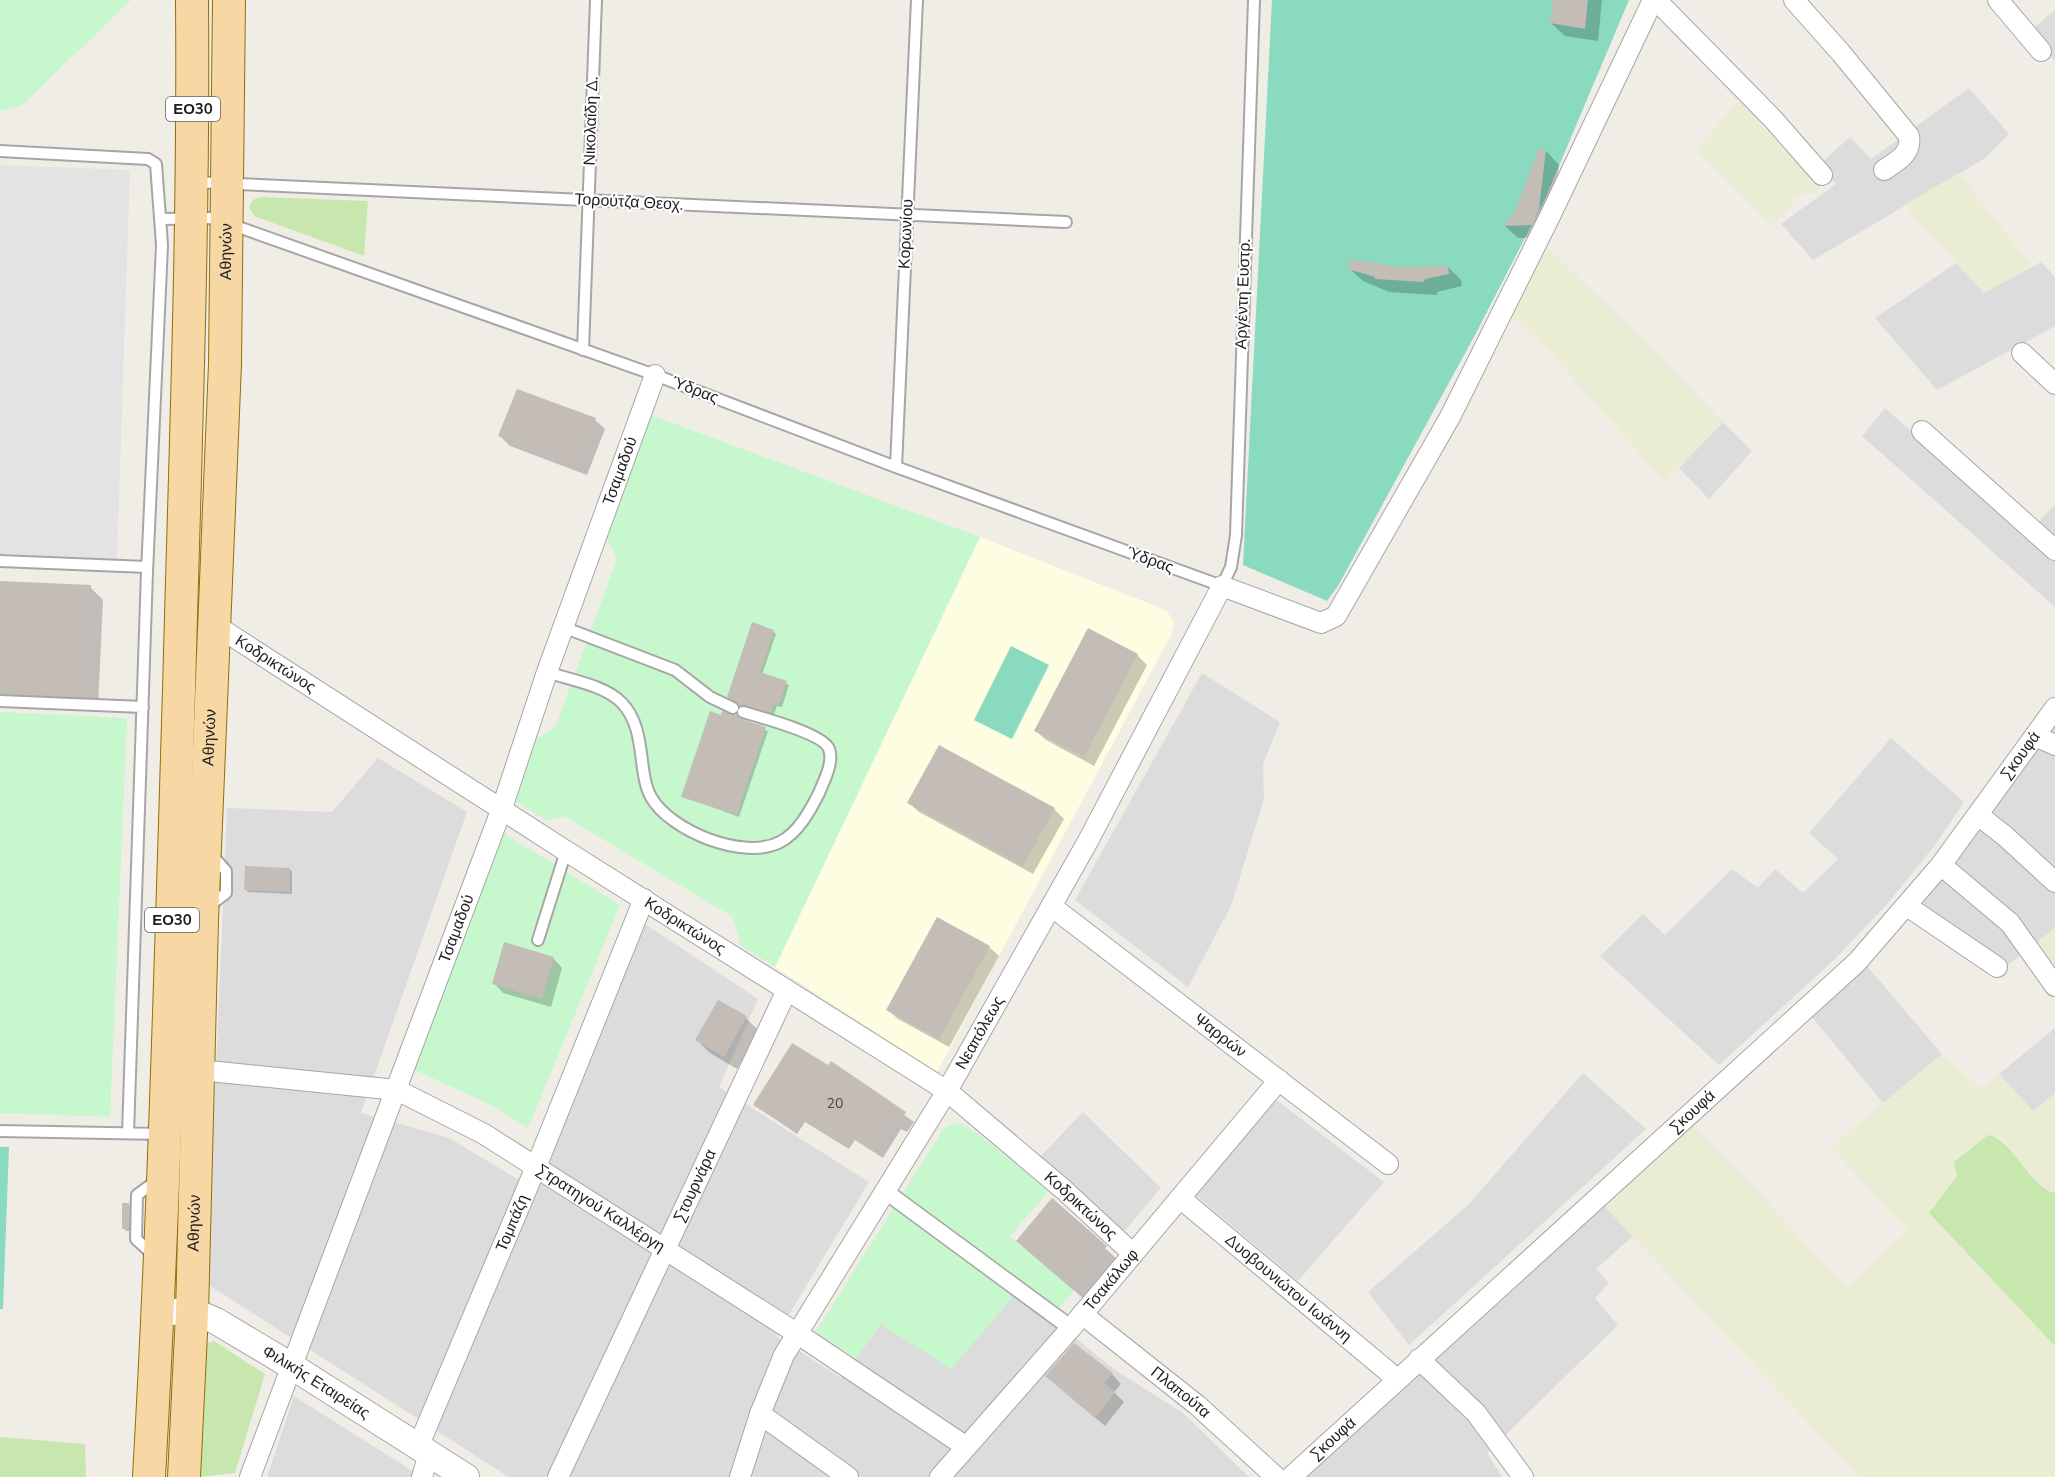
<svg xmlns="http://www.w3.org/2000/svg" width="2055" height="1477" font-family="'Nunito Sans',sans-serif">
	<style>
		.residential { fill: #dddcdc }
		.education { fill: #fcfde1 }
		.farmland { fill: #eaedd3 }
		.grass { fill: #c7e7af }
		.park { fill: #c6f7cd }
		.pitch { fill: #89dabf }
		.parking { fill: #e3e3e3 }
		.shadow { fill: #0003 }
		.building { fill: #c4bcb6 }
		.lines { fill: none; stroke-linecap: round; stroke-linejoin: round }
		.service-casing { stroke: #a6a6a6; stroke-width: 14 }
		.pedestrian-casing { stroke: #a6a6a6; stroke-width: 18 }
		.minor-casing { stroke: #a6a6a6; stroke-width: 22 }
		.tertiary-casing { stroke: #a6a6a6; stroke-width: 28 }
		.primary-casing { stroke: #936d08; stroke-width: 34 }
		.service { stroke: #fff; stroke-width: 10 }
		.pedestrian { stroke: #fff; stroke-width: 15 }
		.minor { stroke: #fff; stroke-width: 20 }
		.tertiary { stroke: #fff; stroke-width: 26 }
		.primary { stroke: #f7d8a4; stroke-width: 32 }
		.labels { text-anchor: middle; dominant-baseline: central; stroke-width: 4.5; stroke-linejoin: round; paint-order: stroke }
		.number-label { font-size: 14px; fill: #484645 }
		.shield { fill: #fff; stroke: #626262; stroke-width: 1.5 }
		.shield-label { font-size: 15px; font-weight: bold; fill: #1f1f1f }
		.street-label { font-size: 16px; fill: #1f1f1f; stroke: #fff }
	</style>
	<rect width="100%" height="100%" fill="#f0ede6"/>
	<!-- residential -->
	<path class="residential" d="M2055,10v51l-25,-30z
		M1969,88l40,46 -25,25 -171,101 -32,-36 55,-40 -17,-19 31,-28 21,22z
		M2041,262l14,15v49l-118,64 -62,-72 81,-55 28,30z
		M1885,408l141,126 29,-29v102l-193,-171z
		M1723,422l29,29 -43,48 -30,-31z
		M1202,673l78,49 -17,42 1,35 -33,107 -43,81 -113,-87z
		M2055,725v203l-50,39 -85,-59z
		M1891,738l73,64 -29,43 -47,58 -53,56 -116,106 -119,-109 43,-42 22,21 67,-66 26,19 17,-19 28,24 35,-34 -29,-26z
		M378,758l89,54 -106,301 88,25 85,51 111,-265 113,75 -39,88 150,95 -93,154 65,42 40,-54 134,-29 58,41 42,34 68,43 66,64h-740l-302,-193 20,-476 105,4z
		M1867,966l75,88 -59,49 -71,-86z
		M2055,1028v65l-22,18 -34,-37z
		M1583,1073l63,56 -237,216 -41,-53 100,-87z
		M1275,1099l109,83 -86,99 -104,-87z
		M1083,1112l78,76 -40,47 -83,-76z
		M1603,1205l30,31 -37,33 13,14 -14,15 23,27 -131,128 15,24h-196z
		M294,1396l128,81h-155z"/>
	<!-- education -->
	<path class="education" d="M980,537l186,73 8,12 -3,13 -234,437 -162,-105z"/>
	<!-- farmland -->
	<path class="farmland" d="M1739,101l81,86 -6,7 -9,-1 -11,5 -3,9 -20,18 -75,-75z
		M1959,173l73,94 -48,26 -80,-88z
		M1548,248l103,99 72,75 -58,60 -116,-131 -40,-37z
		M2055,928v49l-23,-31z
		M1942,1054l38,34 19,-14 34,37 22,-18v98l-3,2 -11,-5 -41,-51 -12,-2 -33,27 2,14 -28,37 126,133v131h-195l-257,-272 89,-79 62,61 92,101 62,-57 -77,-84z"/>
	<!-- grass -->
	<path class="grass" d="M260,197l108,4 -4,55 -110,-40 -5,-9 4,-7z
		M1988,1135c24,4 38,46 64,58l3,-2v155l-126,-133 28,-37 -3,-14z
		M214,1341l51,33 -30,99 -35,4 6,-133z
		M0,1437l85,7 1,33h-86z"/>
	<!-- park -->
	<path class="park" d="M0,0h131l-109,105 -22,6z
		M651,415l329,122 -205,430 -34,-21 -8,-29 -169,-101 -17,5 -38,-24 20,-54 26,-15 62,-169 -11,-23z
		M0,712l127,6 -17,399 -110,-4z
		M503,833l117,72 -92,223 -35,-22 -80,-37z
		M959,1123l15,8 75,60 -39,45 65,54 -16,18 -34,-25 -74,86 -70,-45 -25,35 -41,-26 125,-199 7,-8z"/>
	<!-- pitch -->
	<path class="pitch" d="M1272,0h357l-84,199 -70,136 -137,251 -11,15 -84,-36z
		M1011,646l38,19 -37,74 -38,-19z
		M0,1147h9l-6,162h-3z"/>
	<!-- parking -->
	<path class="parking" d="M0,165l130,5 -13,389 -117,-5z"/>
	<!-- shadow -->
	<path class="shadow" d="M1554,0h48l-4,41 -33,-5 -14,-13z
		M1546,151l13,14 -7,58 -7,14 -27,1 -13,-12 12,-14z
		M1448,267l13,13 1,6 -25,6v3l-48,-3 -26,-11 -14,-13z
		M595,420l10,9 -18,46 -77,-29 -10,-10z
		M0,582l90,5 13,13 -5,107 -98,-5z
		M773,631l3,3 -14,41 27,10 -7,22 -5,-1 -3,8 -30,-6 -12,-9z
		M1137,655l10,10 -53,101 -48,-26 -10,-9z
		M722,717l46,14 -29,86 -56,-21z
		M909,803l145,6 10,10 -31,55 -114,-62z
		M290,869l2,3v22l-44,-2 -2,-2z
		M989,947l10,9 -50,91 -51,-28 -10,-9z
		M553,958l9,10 -11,39 -48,-14 -9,-10z
		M746,1018l13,13 -22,38 -27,-16 -13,-13z
		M831,1063l83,59 -7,10 -6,-3 -18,29 -28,-18 -6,9 -44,-27 -8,12 -42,-29 73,-38z
		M1052,1200l67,61 -34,39 -67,-59z
		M129,1204l2,3v24h-5l-3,-3z
		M1112,1374l9,10 -7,8 10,10 -19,24 -58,-50z"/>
	<!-- building -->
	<path class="building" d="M1553,0h35l-3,29 -35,-6z
		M1539,148l7,2 -7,59 -7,16 -29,1 12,-15z
		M1350,259l49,8 49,-1 1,8 -24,5 -1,3 -49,-3v-2l-27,-8z
		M517,389l79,29 -18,49 -80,-31z
		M0,581l91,4 -6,109 -85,-4z
		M752,622l22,8 -14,42 27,9 -8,24 -5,-1 -3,9 -31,-8 -13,-8z
		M1088,628l50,26 -54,103 -50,-26z
		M710,711l11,4 1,-4 14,4 5,4 25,8 -29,88 -56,-18z
		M939,745l116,63 -32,58 -116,-63z
		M245,866l45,2v24l-46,-2z
		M937,917l53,29 -51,93 -53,-29z
		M504,942l50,15 -12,42 -50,-15z
		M718,1000l29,16 -23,41 -29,-17z
		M792,1043l36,22 3,-4 75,51 -8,13 -6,-4 -18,30 -28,-18 -6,9 -44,-27 -8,12 -35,-22z
		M1052,1198l55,48 -36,42 -55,-47z
		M122,1203h7v26h-7z
		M1074,1343l39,30 -9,10 11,9 -20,26 -50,-42z"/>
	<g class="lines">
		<!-- service casing -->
		<g class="service-casing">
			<path id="service" d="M0,151l148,8 8,5 6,81 -15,327 -19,561
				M194,182l872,40
				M161,219l50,-1 16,5 428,152 241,92 326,119 9,-19 5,-32 18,-535
				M583,350l13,-350
				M896,467l21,-467
				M0,561l147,6
				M563,627l112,43 35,27 23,11
				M547,672c23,8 58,13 75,31 25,26 15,69 29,94 19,34 93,64 129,45 18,-9 30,-31 39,-49 5,-12 15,-31 10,-44 -5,-15 -69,-32 -86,-37
				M0,701l143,6
				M209,906l17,-13v-22l-15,-17
				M538,940l28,-89
				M0,1131l162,3
				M148,1250l-12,-11 1,-44 15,-11"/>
		</g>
		<!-- pedestrian casing -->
		<g class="pedestrian-casing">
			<path id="pedestrian" d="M885,1191l186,137"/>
		</g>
		<!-- minor casing -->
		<g class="minor-casing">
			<g id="minor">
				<path d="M1656,0l116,118 50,57"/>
				<path d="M1794,0l47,53 68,83c3,18 -12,25 -25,34"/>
				<path d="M1998,0l43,51"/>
				<path d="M2022,353l33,31"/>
				<path d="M1922,431l133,119"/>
				<path id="s1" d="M215,625l351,226 381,240 116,98 70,65"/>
				<path d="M2035,736l20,9"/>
				<path d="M1978,815l27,21 50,46"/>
				<path d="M1941,865l69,58 45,63"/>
				<path id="s2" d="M1051,906l337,258"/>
				<path d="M1907,906l90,61"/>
				<path id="s3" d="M199,1070l198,20 87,44 320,204 161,108"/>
				<path id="s4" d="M1180,1198l217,181"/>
				<path id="s5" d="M1082,1314l115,91 79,72"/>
				<path d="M1419,1359l57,54 47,64"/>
				<path d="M760,1414l88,63"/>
				<path id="s6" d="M418,1447l118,-280 108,-268"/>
				<path id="s7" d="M250,1477l252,-669 45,-136 108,-297"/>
				<path d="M422,1477l7,-23"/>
				<path id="s8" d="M558,1477l229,-487"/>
				<path id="s9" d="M740,1477l20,-63 24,-59 163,-264 141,-250 134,-255 99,37 15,-7 114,-199 101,-203 102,-214"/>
				<path id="s10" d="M940,1477l131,-149 208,-248"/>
				<path id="s11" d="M1291,1477l566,-515 84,-97 114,-157"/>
			</g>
		</g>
		<!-- tertiary casing -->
		<g class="tertiary-casing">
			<g id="tertiary">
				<path id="s12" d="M158,1311l39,2 19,8 77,46 173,110"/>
			</g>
		</g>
		<!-- primary casing -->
		<g class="primary-casing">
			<g id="primary">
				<path d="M149,1477c15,-262 22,-524 30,-787 6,-230 15,-460 13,-690"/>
				<path id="s13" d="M184,1477l8,-164 10,-393 23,-556 4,-364"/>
			</g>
		</g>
		<!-- service -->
		<use href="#service" class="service"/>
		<!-- pedestrian -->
		<use href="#pedestrian" class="pedestrian"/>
		<!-- minor -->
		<use href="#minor" class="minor"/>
		<!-- tertiary -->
		<use href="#tertiary" class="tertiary"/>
		<!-- primary -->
		<use href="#primary" class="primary"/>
	</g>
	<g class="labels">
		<!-- number labels -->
		<g class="number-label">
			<text x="835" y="1103">20</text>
		</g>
		<!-- shield labels -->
		<g class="shield">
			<rect x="166" y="97" width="54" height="24" rx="4.5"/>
			<rect x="145" y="908" width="54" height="24" rx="4.5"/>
		</g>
		<g class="shield-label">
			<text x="193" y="109">ΕΟ30</text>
			<text x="172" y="920">ΕΟ30</text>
		</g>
		<!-- street labels -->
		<g class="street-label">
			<text transform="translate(591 121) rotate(-88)">Νικολαΐδη Δ.</text>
			<text transform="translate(629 202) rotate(3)">Τορούτζα Θεοχ.</text>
			<text transform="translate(906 234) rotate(-87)">Κορωνίου</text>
			<text stroke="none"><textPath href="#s13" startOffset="1226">Αθηνών</textPath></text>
			<text transform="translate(1243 294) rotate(-88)">Αργέντη Ευστρ.</text>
			<text transform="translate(695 390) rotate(21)">Ύδρας</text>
			<text stroke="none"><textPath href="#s7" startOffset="1072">Τσαμαδού</textPath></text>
			<text transform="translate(1150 560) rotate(20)">Ύδρας</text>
			<text stroke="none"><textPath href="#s1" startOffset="72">Κοδρικτώνος</textPath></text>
			<text stroke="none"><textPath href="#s13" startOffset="740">Αθηνών</textPath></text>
			<text stroke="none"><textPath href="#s11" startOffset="1029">Σκουφά</textPath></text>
			<text stroke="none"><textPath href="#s1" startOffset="558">Κοδρικτώνος</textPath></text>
			<text stroke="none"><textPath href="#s7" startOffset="586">Τσαμαδού</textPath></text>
			<text stroke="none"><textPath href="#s9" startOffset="507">Νεαπόλεως</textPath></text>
			<text stroke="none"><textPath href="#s2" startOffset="213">Ψαρρών</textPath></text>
			<text stroke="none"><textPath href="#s11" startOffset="543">Σκουφά</textPath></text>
			<text stroke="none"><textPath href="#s8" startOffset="322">Στουρνάρα</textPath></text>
			<text stroke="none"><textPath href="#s1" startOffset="1044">Κοδρικτώνος</textPath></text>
			<text stroke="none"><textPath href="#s3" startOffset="435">Στρατηγού Καλλέργη</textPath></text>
			<text stroke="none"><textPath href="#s6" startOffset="243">Τομπάζη</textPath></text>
			<text stroke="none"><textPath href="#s13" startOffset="254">Αθηνών</textPath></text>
			<text stroke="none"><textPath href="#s10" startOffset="261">Τσακάλωφ</textPath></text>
			<text stroke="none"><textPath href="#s4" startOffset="141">Δυοβουνιώτου Ιωάννη</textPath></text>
			<text stroke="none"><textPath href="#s12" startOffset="177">Φιλικής Εταιρείας</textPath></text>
			<text stroke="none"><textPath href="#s5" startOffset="126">Πλαπούτα</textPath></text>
			<text stroke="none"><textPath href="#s11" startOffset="57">Σκουφά</textPath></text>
		</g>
	</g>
</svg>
